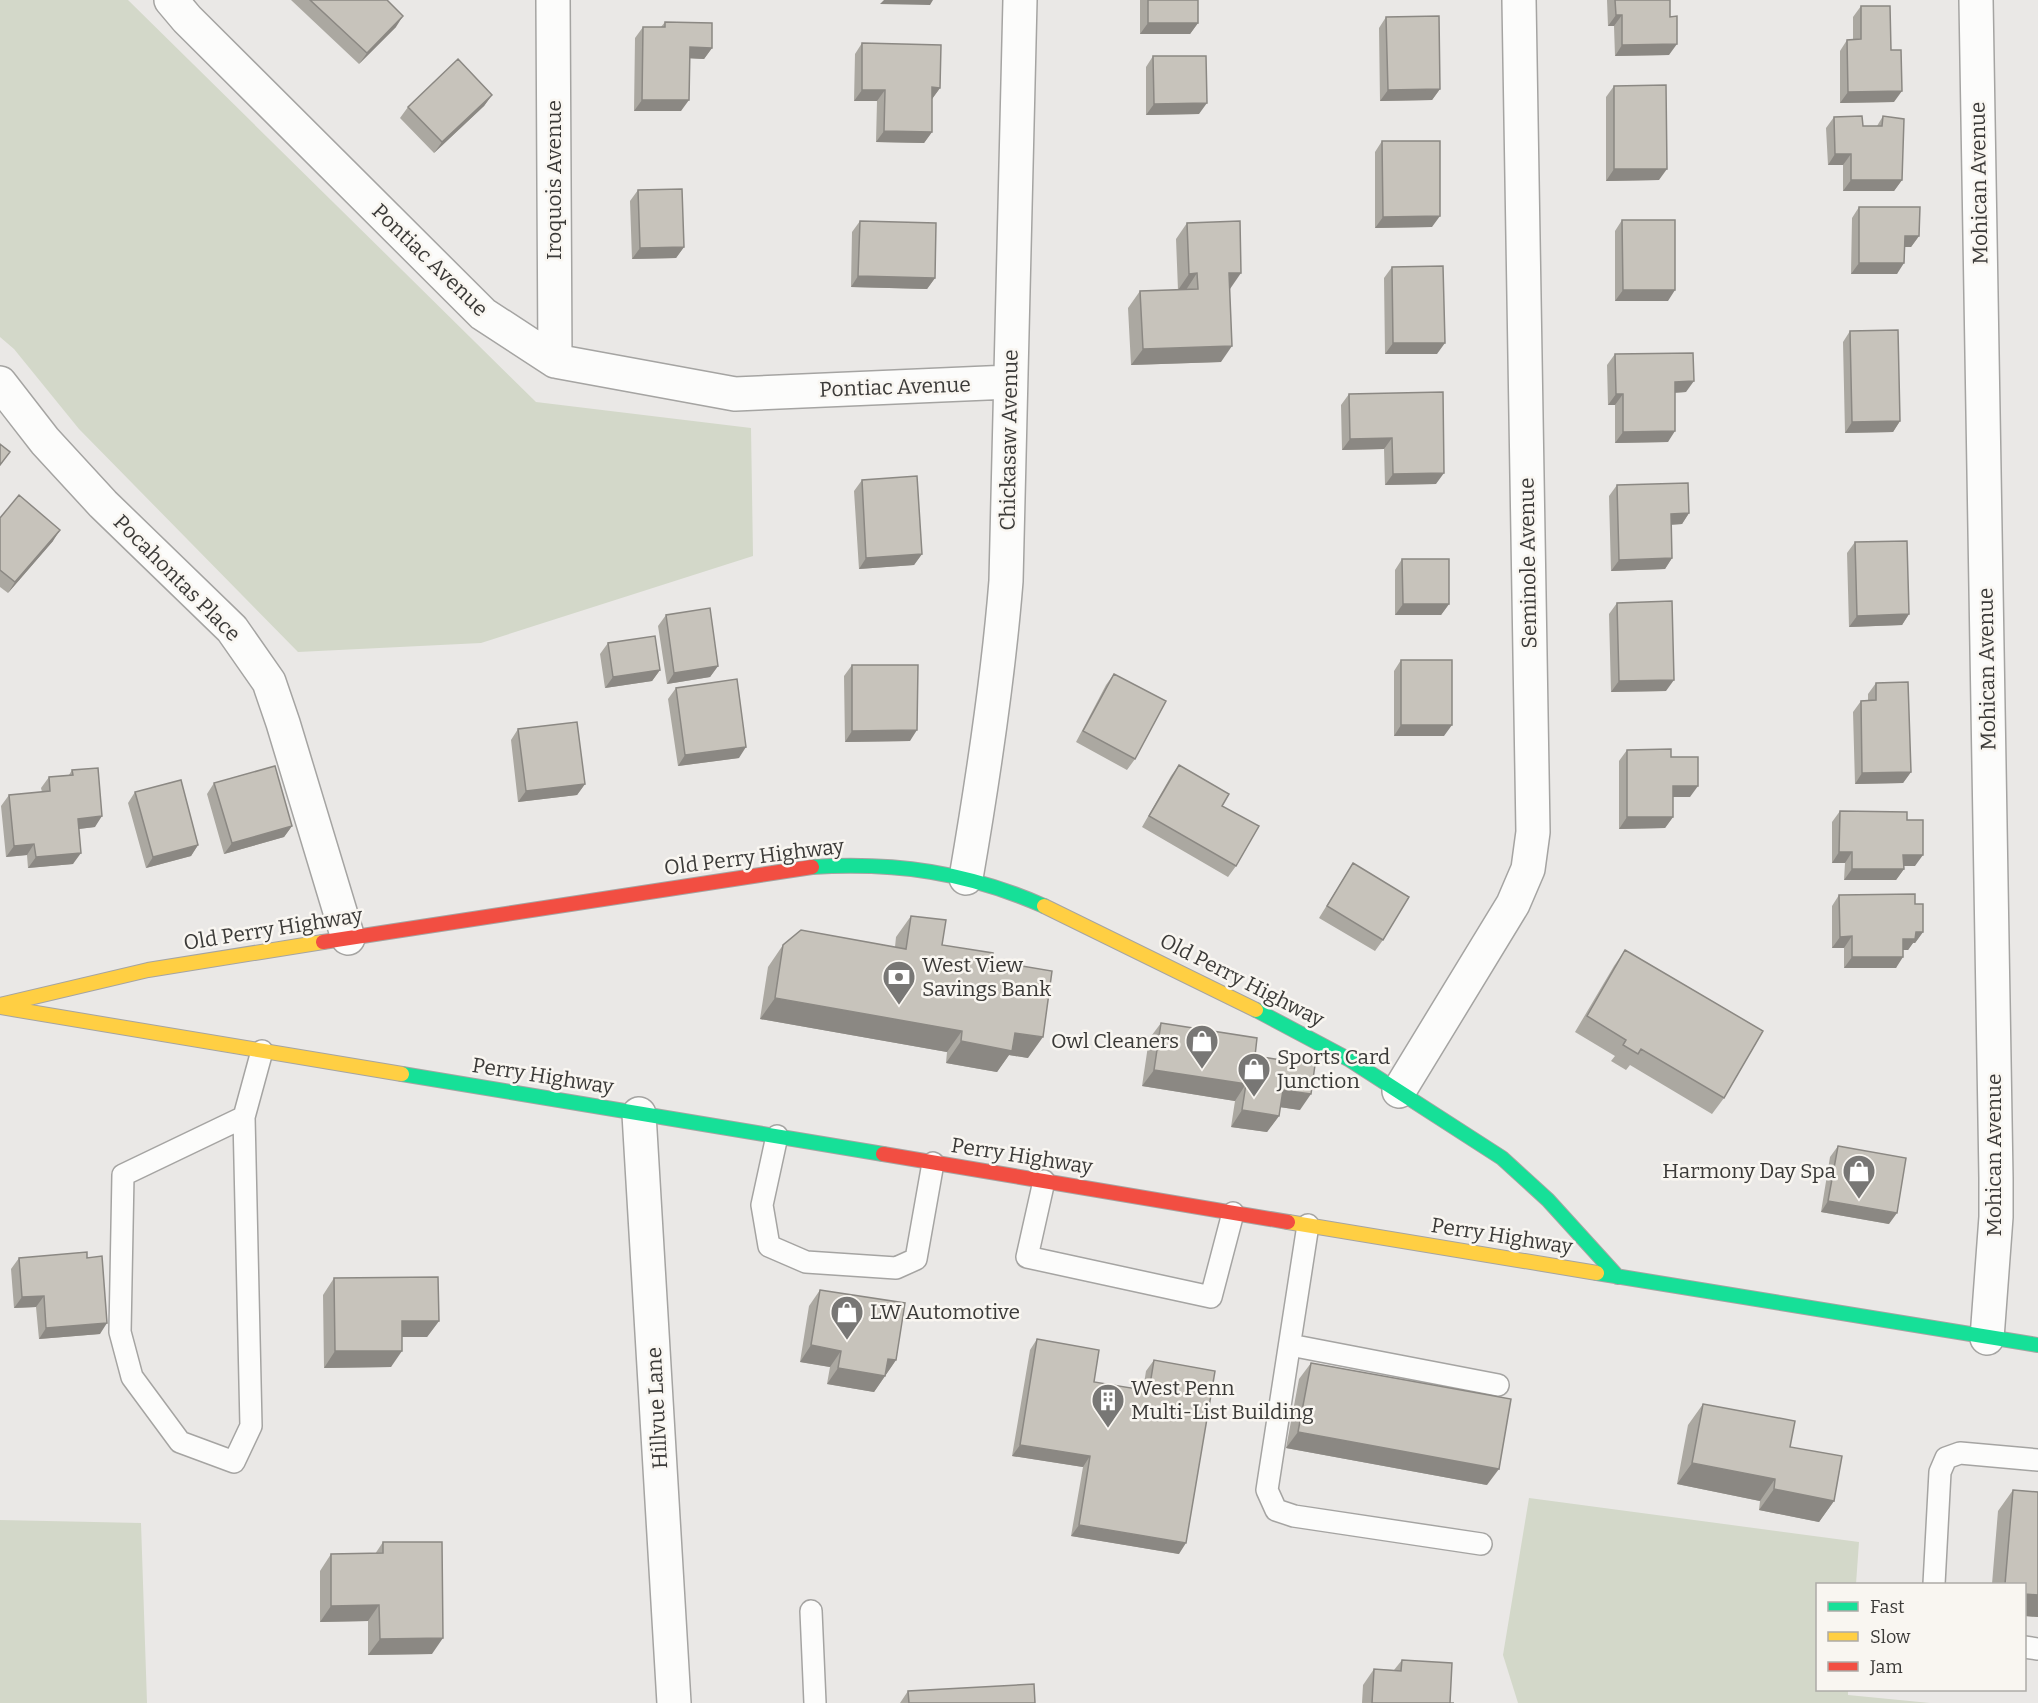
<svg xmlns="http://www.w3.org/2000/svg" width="2038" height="1703" font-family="Bitter,serif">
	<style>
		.green { fill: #d3d8c9 }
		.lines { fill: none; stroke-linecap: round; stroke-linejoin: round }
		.lane-casing { stroke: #a5a4a2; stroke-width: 24 }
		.street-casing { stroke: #a5a4a2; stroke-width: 36 }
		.fast-casing { stroke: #a5a4a2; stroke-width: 16 }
		.slow-casing { stroke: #a5a4a2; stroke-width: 16 }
		.jam-casing { stroke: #a5a4a2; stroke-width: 16 }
		.lane { stroke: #fcfcfb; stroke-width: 21 }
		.street { stroke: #fcfcfb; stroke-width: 33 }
		.fast { stroke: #16e098; stroke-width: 14 }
		.slow { stroke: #ffcf43; stroke-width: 14 }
		.jam { stroke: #f24e42; stroke-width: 14 }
		.wall { fill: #aba8a1 }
		.shaded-wall { fill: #8b8883 }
		.building { fill: #c7c3bb; stroke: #8b8883; stroke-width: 1.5 }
		.labels { text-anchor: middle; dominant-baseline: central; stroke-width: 5; stroke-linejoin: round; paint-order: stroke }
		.street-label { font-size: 21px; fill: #3b3a38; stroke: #f9f6f1 }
		.poi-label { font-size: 21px; fill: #3b3a38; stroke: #f9f6f1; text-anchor: start }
	</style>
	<rect width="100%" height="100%" fill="#eae8e6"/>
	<!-- green -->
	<path class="green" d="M0,0h128l408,402 215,26 2,128 -272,87 -183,9 -219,-223 -65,-80 -14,-12z
		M1529,1498l330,44 -3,42h-38v106h30v5l82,8h-412l-15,-48z
		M0,1520l141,3 6,180h-147z"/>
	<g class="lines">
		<!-- lane casing -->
		<g class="lane-casing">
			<path id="lane" d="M244,1117l-121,58 -3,157 12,45 48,65 54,20 17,-36 -7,-309 18,-66
				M777,1136l-15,69 7,41 37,16 90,6 20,-9 17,-96
				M1044,1181l-17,76 184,40 22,-84
				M1308,1225l-41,265 9,20 18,6 187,28
				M1290,1345l208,40
				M1934,1584l6,-112 6,-14 14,-5 78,7
				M811,1611l4,92
				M2024,1647l14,2"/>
		</g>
		<!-- street casing -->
		<g class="street-casing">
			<path id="street" d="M171,0l16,19 296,295 72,47 180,33 275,-12
				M553,0l2,361
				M1976,0l20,1178v39l-9,121
				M0,383l45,58 58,63 129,125 37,53 14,41 65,215
				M966,878c17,-99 32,-197 40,-297l14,-581
				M1399,1091l114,-187 15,-35 5,-37 -14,-832
				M639,1114l35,589"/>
		</g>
		<!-- fast casing -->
		<g class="fast-casing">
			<path id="fast" d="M812,867c84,-5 155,5 232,39
				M1256,1010l94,50 152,98 46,42 70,77
				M402,1074l481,80
				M1597,1273l441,72"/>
		</g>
		<!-- slow casing -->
		<g class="slow-casing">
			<path id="slow" d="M1044,906l212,104
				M0,1005l148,-35 175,-28
				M0,1007l402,67
				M1288,1222l309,51"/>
		</g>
		<!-- jam casing -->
		<g class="jam-casing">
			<path id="jam" d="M323,942l489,-75
				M883,1154l405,68"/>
		</g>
		<!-- lane -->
		<use href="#lane" class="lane"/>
		<!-- street -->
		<use href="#street" class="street"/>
		<!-- fast -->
		<use href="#fast" class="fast"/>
		<!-- slow -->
		<use href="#slow" class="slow"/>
		<!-- jam -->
		<use href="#jam" class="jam"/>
	</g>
	<!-- wall -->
	<path class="wall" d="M291,0h96l9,27 -37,37z
		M1140,0h58v23l-8,11h-50z
		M1607,0h63l-1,55 -54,1 -1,-30h-6z
		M1861,6l30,44 3,52 -54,1v-52l7,-11 6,-1v-22z
		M1386,17l54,72 -8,11 -52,1 -1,-73z
		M665,22l47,26 -8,11 -14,-1 -9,53h-47l1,-73 8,-11h18z
		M862,43l78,45 -8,11v33l-8,11 -48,-1 1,-41h-23l1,-47z
		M1153,56l46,58 -53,1v-48z
		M1614,86l45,94 -53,1v-84z
		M492,95l-8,11 -50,47 -34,-35 8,-11z
		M1883,116l19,64 -8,11h-51v-26h-15l-2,-37 8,-11 29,9h14z
		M1382,141l50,86 -57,1v-76z
		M638,190l46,57 -8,11 -44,1 -2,-58z
		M1859,207l60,29 -8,11h-6l-8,27h-46l1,-56z
		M1622,220l46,81h-53v-70z
		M860,221l75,57 -8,11 -76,-2 1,-55z
		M1187,223l34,139 -90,3 -3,-57 12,-17 38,-1 -2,-51z
		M1392,267l45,87h-52l-1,-76z
		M1850,331l50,90 -7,11 -48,1 -2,-91z
		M1615,354l71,38 -11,1 -7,49 -53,1v-38h-7l-1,-40z
		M1349,394l87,90 -51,1 -1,-36 -42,1 -1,-45z
		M862,480l60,74 -8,11 -55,4 -5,-78z
		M1617,485l72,28 -7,11 -11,1 1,33 -7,11 -54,2 -2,-75z
		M0,518l53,23 -45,52 -8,-6z
		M1855,542l54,72 -7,11 -53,2 -2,-74z
		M1402,559l47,45 -8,11h-46v-45z
		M1617,603l49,88 -55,1 -2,-78z
		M666,615l52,51 -8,11 -43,7 -9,-58z
		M608,643l52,27 -8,11 -47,7 -5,-34z
		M1401,660l43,76h-50v-65z
		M852,665l58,76 -65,1 -1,-66z
		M1114,674l21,85 -8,11 -51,-28 30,-57z
		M1876,683l35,89 -8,11 -48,1 -2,-72 8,-11 7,-1v-6z
		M676,688l63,70 -61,8 -10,-67z
		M518,729l67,55 -8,11 -59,7 -7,-62z
		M1627,750l44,7 19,40h-17v20l-8,11 -46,1v-68z
		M1179,765l43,41 14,60 -8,11 -86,-50 29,-51z
		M72,770l23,57 -16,2 -6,35 -45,4 -1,-13 -21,2 -5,-51 8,-11 33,-3 -1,-4 8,-11 20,-2z
		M214,783l78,43 -8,11 -60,17 -17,-60z
		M135,792l63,53 -7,11 -45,12 -18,-65z
		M1840,811l67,9 8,46h-11v3l-8,11h-52l1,-17h-13v-41z
		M1353,863l30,77 -8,11 -56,-33z
		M1839,895l76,9 8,28 -8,11h-2l-5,7h-5l-7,18h-52v-20h-12v-42z
		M911,916l31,29 50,16 36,97 -19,-3 -12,17 -51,-9 1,-11 -187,-33 8,-52 15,-22 112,2 1,-10z
		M1625,950l99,148 -12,16 -82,-49 -4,5 -15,-9 4,-5 -40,-24 39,-66z
		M1161,1023l94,33 45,54 -20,-3 -1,9 -12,16 -36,-5 4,-26 -93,-15 7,-47z
		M1838,1146l51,78 -68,-12 9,-55z
		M19,1258l81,76 -61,5 -3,-32 -22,1 -3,-39z
		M334,1278l105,43 -12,16h-25l-11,30 -67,1 -1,-73z
		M820,1290l76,70 -22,32 -47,-8 3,-17 -30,-5 9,-56z
		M1037,1339l57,43 49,8 3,-19 8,-11 25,194 -108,-18 12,-69 -71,-11 18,-106z
		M1311,1363l176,122 -201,-37 13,-69z
		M1703,1404l87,43 44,54 -15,21 -60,-12 1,-9 -83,-17 11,-59z
		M2013,1490l25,2v125l-13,-1v-32h-33l6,-73z
		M383,1542l49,112 -64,1v-34l-48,1v-51l11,-17h44z
		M1402,1660l48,43h4h-92l1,-18 11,-16 20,1z
		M908,1691l127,12h-135z"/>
	<!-- shaded-wall -->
	<path class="shaded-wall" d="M884,0h49l-3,5 -50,-1z
		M1616,15h6l-8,11h-6z
		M403,16l-7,11 -37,37 8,-11z
		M1148,23h50l-8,11h-50z
		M1677,44l-8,11 -54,1 7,-11z
		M690,47l22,1 -8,11 -22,-1z
		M932,87l8,1 -8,11z
		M1440,89l-8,11 -52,1 8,-11z
		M862,90h23l-8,11h-23z
		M1902,91l-8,11 -54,1 8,-11z
		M492,95l-8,11 -50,47 8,-11z
		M642,100h47l-8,11h-47z
		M1207,103l-8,11 -53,1 8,-11z
		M884,131l48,1 -8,11 -48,-1z
		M1835,154h16l-8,11h-15z
		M1614,169h53l-8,11 -53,1z
		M1851,180h51l-8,11h-51z
		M1440,216l-8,11 -57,1 8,-11z
		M1905,236h14l-8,11h-14z
		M684,247l-8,11 -44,1 8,-11z
		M1859,263h45l-7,11h-46z
		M1197,273l-11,17h-8l11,-16z
		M1229,273h12l-11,16z
		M858,276l77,2 -8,11 -76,-2z
		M1623,290h52l-7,11h-53z
		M1393,343h52l-8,11h-52z
		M1232,346l-11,16 -90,3 12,-16z
		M1694,381l-8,11 -19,1 8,-11z
		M1616,394h7l-8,11h-7z
		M1900,421l-7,11 -48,1 7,-11z
		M1675,431l-7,11 -53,1 8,-11z
		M1392,438l-8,11 -42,1 8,-11z
		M1444,473l-8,11 -51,1 8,-11z
		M1689,513l-7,11 -19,1 8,-11z
		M60,530l-7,11 -45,52 7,-11z
		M922,554l-8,11 -55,4 7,-11z
		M1672,558l-7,11 -54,2 8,-11z
		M1403,604h46l-8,11h-46z
		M1909,614l-7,11 -53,2 8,-11z
		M718,666l-8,11 -43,7 7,-11z
		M660,670l-8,11 -47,7 8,-11z
		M1674,680l-8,11 -55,1 8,-11z
		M1401,725h51l-8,11h-50z
		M917,730l-7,11 -65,1 7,-11z
		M746,747l-7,11 -61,8 7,-11z
		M1911,772l-8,11 -48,1 7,-11z
		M585,784l-8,11 -59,7 8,-11z
		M1673,786h25l-8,11h-25z
		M102,816l-7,11 -25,3 8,-11z
		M1627,817h46l-8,11 -46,1z
		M292,826l-8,11 -60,17 8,-11z
		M34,844l-7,11 -21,2 8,-11z
		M198,845l-7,11 -45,12 7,-11z
		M1839,852h13l-7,11h-13z
		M81,853l-8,11 -45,4 8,-11z
		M1903,855h20l-8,11h-19z
		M1852,869h52l-8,11h-52z
		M1916,932h7l-8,11h-2l-5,7h-13l8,-11z
		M1852,936l-8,12h-12l8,-11z
		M1852,957h51l-7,11h-52z
		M775,998l187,33 -15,21 -187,-33z
		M1015,1033l28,4 -15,21 -19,-3 -12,17 -51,-9 15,-22z
		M1154,1070l92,14 -11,17 -93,-15z
		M1283,1090l28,4 -11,16 -28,-4z
		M1242,1110l37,6 -12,16 -36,-5z
		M1828,1201l69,12 -8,11 -68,-12z
		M44,1296l-8,11 -22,1 8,-11z
		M402,1321h37l-12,16h-36z
		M107,1323l-7,11 -61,5 7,-11z
		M811,1345l30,6 -11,16 -30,-5z
		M335,1351h67l-11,16 -67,1z
		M888,1359l8,1 -22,32 -47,-8 11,-16z
		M1298,1432l201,37 -12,16 -201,-37z
		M1020,1445l70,11 -7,11 -71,-11z
		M1692,1463l83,16 -15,22 -83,-17z
		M1774,1489l60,12 -15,21 -60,-12z
		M1079,1525l107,18 -7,11 -108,-18z
		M2025,1594l13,1v22l-13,-1z
		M379,1605l-11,16 -48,1 11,-16z
		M443,1638l-11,16 -64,1 12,-16z"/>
	<!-- building -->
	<path class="building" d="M310,0h77l16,16 -36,37z
		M1148,0h50v23h-50z
		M1615,0h55v17l7,-1v28l-55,1v-30h-6z
		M1861,6h29l1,44h10l1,41 -54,1 -1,-52 14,-1z
		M1439,16l1,73 -52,1 -2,-73z
		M665,22l47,1v25l-22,-1 -1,53h-47l1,-73h22z
		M862,43l79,2 -1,43 -8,-1v45l-48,-1 1,-41h-23z
		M1153,56h53l1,47 -53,1z
		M458,59l34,36 -50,47 -34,-35z
		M1666,85l1,84h-53v-83z
		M1862,116l1,10h19l1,-10 21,3 -2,61h-51v-26h-16l-1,-37z
		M1382,141h58v75l-57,1z
		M682,189l2,58 -44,1 -2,-58z
		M1859,207h61l-1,29h-14l-1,27h-45z
		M1622,220h53v70h-52z
		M860,221l76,2 -1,55 -77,-2z
		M1240,221l1,52h-12l3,73 -89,3 -3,-58 58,-2 -1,-16 -8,1 -2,-51z
		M1443,266l2,77h-52l-1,-76z
		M1898,330l2,91 -48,1 -2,-91z
		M1693,353l1,28 -19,1v49l-52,1v-38h-7l-1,-40z
		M1443,392l1,81 -51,1 -1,-36 -42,1 -1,-45z
		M0,444l10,8 -10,13z
		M917,476l5,78 -56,4 -4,-78z
		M1688,483l1,30 -18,1 1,44 -53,2 -2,-75z
		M19,495l41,35 -45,52 -15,-12v-52z
		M1907,541l2,73 -52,2 -2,-74z
		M1402,559h47v45h-46z
		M1672,601l2,79 -55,1 -2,-78z
		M710,608l8,58 -44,7 -8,-58z
		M655,636l5,34 -47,7 -5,-34z
		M1401,660h51v65h-51z
		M852,665h66l-1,65 -65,1z
		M1114,674l52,27 -31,58 -52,-28z
		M737,679l9,68 -61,8 -9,-67z
		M1908,682l3,90 -49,1 -1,-72 15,-1v-17z
		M577,722l8,62 -59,7 -8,-62z
		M1671,749v8h27v29h-25v31h-46v-67z
		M1179,765l50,29 -7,12 37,20 -23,40 -87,-50z
		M275,766l17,60 -60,17 -18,-60z
		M98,768l4,48 -24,3 3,34 -45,4 -2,-13 -20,2 -5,-51 41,-4 -1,-14 24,-2 -1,-5z
		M181,780l17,65 -45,12 -18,-65z
		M1840,811l67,1v8h16v35h-20l1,14h-52v-17h-13z
		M1353,863l56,34 -26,43 -56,-34z
		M1915,894v10h8v28h-7l-1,7h-12v18h-51v-21l-12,1 -1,-42z
		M911,916l35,4 -4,25 51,8 -1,8 60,10 -9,66 -28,-4 -3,18 -51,-10 1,-10 -187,-33 8,-53 18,-15 105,19z
		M1625,950l138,81 -39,67 -83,-49 -3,5 -15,-9 3,-5 -39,-24z
		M1161,1023l96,15 -2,18 60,9 -4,29 -28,-4 -4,26 -37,-6 4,-26 -92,-14z
		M1838,1146l68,12 -9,55 -69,-12z
		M87,1252v6l15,-2 5,67 -61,5 -2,-32 -22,1 -3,-39z
		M438,1277l1,44h-37v30h-67l-1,-73z
		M820,1290l85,13 -9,57 -8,-1 -3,17 -47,-8 3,-17 -30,-6z
		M1037,1339l62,11 -5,32 55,9 5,-31 61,11 -29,172 -107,-18 11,-69 -70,-11z
		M1311,1363l200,36 -12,70 -201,-37z
		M1703,1404l92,17 -5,26 52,9 -8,45 -60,-12 1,-10 -83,-16z
		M2013,1490l25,2v103l-13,-1v-10h-20z
		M383,1542h59l1,96 -63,1 -1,-34 -48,1v-52l52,-1z
		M1402,1660l50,3 -2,40h4h-82l2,-34 27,2z
		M1034,1684l1,19h-126l-1,-12z"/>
	<!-- icons -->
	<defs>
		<g id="bank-pin" transform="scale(1.725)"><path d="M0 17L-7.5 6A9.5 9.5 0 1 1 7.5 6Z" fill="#787775" stroke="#f9f6f1"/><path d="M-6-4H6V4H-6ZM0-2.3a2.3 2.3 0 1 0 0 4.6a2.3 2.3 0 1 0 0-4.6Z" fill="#fff"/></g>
		<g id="shop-pin" transform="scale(1.725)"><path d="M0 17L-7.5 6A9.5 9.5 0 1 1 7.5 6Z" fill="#787775" stroke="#f9f6f1"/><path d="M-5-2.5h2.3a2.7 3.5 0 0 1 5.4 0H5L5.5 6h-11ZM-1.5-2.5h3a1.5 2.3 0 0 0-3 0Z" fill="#fff"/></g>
		<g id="building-pin" transform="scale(1.725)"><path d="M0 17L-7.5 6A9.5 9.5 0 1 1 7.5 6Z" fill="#787775" stroke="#f9f6f1"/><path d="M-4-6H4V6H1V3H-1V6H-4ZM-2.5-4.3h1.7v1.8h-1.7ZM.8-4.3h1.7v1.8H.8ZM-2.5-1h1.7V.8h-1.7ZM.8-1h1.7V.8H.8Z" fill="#fff"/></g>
	</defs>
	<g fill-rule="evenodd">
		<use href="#bank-pin" x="899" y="977"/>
		<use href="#shop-pin" x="1202" y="1041"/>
		<use href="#shop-pin" x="1254" y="1069"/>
		<use href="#shop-pin" x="1859" y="1171"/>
		<use href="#shop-pin" x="847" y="1312"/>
		<use href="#building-pin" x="1108" y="1400"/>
	</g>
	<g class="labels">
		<!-- street labels -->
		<g class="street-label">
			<text transform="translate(554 180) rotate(-90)">Iroquois Avenue</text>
			<text transform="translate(1979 183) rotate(-91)">Mohican Avenue</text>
			<text transform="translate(430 260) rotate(44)">Pontiac Avenue</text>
			<text transform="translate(895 387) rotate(-2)">Pontiac Avenue</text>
			<text transform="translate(1009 440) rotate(-89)">Chickasaw Avenue</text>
			<text transform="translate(1528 563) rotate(-91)">Seminole Avenue</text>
			<text transform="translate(177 578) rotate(45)">Pocahontas Place</text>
			<text transform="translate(1987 669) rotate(-91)">Mohican Avenue</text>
			<text transform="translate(754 857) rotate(-7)">Old Perry Highway</text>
			<text transform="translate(273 929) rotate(-9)">Old Perry Highway</text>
			<text transform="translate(1242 980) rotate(27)">Old Perry Highway</text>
			<text transform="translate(543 1076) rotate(9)">Perry Highway</text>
			<text transform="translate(1994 1155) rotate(-90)">Mohican Avenue</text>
			<text transform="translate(1022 1156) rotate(9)">Perry Highway</text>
			<text transform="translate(1502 1236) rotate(9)">Perry Highway</text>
			<text transform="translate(657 1408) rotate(-93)">Hillvue Lane</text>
		</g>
		<!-- poi labels -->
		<g class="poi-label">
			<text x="922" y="965">West View<tspan x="922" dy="24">Savings Bank</tspan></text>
			<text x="1179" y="1041" text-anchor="end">Owl Cleaners</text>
			<text x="1277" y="1057">Sports Card<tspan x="1277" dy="24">Junction</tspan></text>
			<text x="1836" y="1171" text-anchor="end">Harmony Day Spa</text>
			<text x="870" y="1312">LW Automotive</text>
			<text x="1131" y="1388">West Penn<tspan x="1131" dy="24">Multi-List Building</tspan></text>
		</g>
	</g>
	<!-- legend -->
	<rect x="1816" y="1583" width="210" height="108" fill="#f9f6f1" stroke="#adaba7" stroke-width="1.5"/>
	<rect x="1828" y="1602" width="30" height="9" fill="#16e098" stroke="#adaba7" stroke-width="1.5"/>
	<text x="1870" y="1613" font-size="18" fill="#3b3a38">Fast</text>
	<rect x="1828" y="1632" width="30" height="9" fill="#ffcf43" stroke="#adaba7" stroke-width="1.5"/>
	<text x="1870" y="1643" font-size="18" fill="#3b3a38">Slow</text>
	<rect x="1828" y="1662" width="30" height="9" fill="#f24e42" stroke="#adaba7" stroke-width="1.5"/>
	<text x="1870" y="1673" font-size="18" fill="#3b3a38">Jam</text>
</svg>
